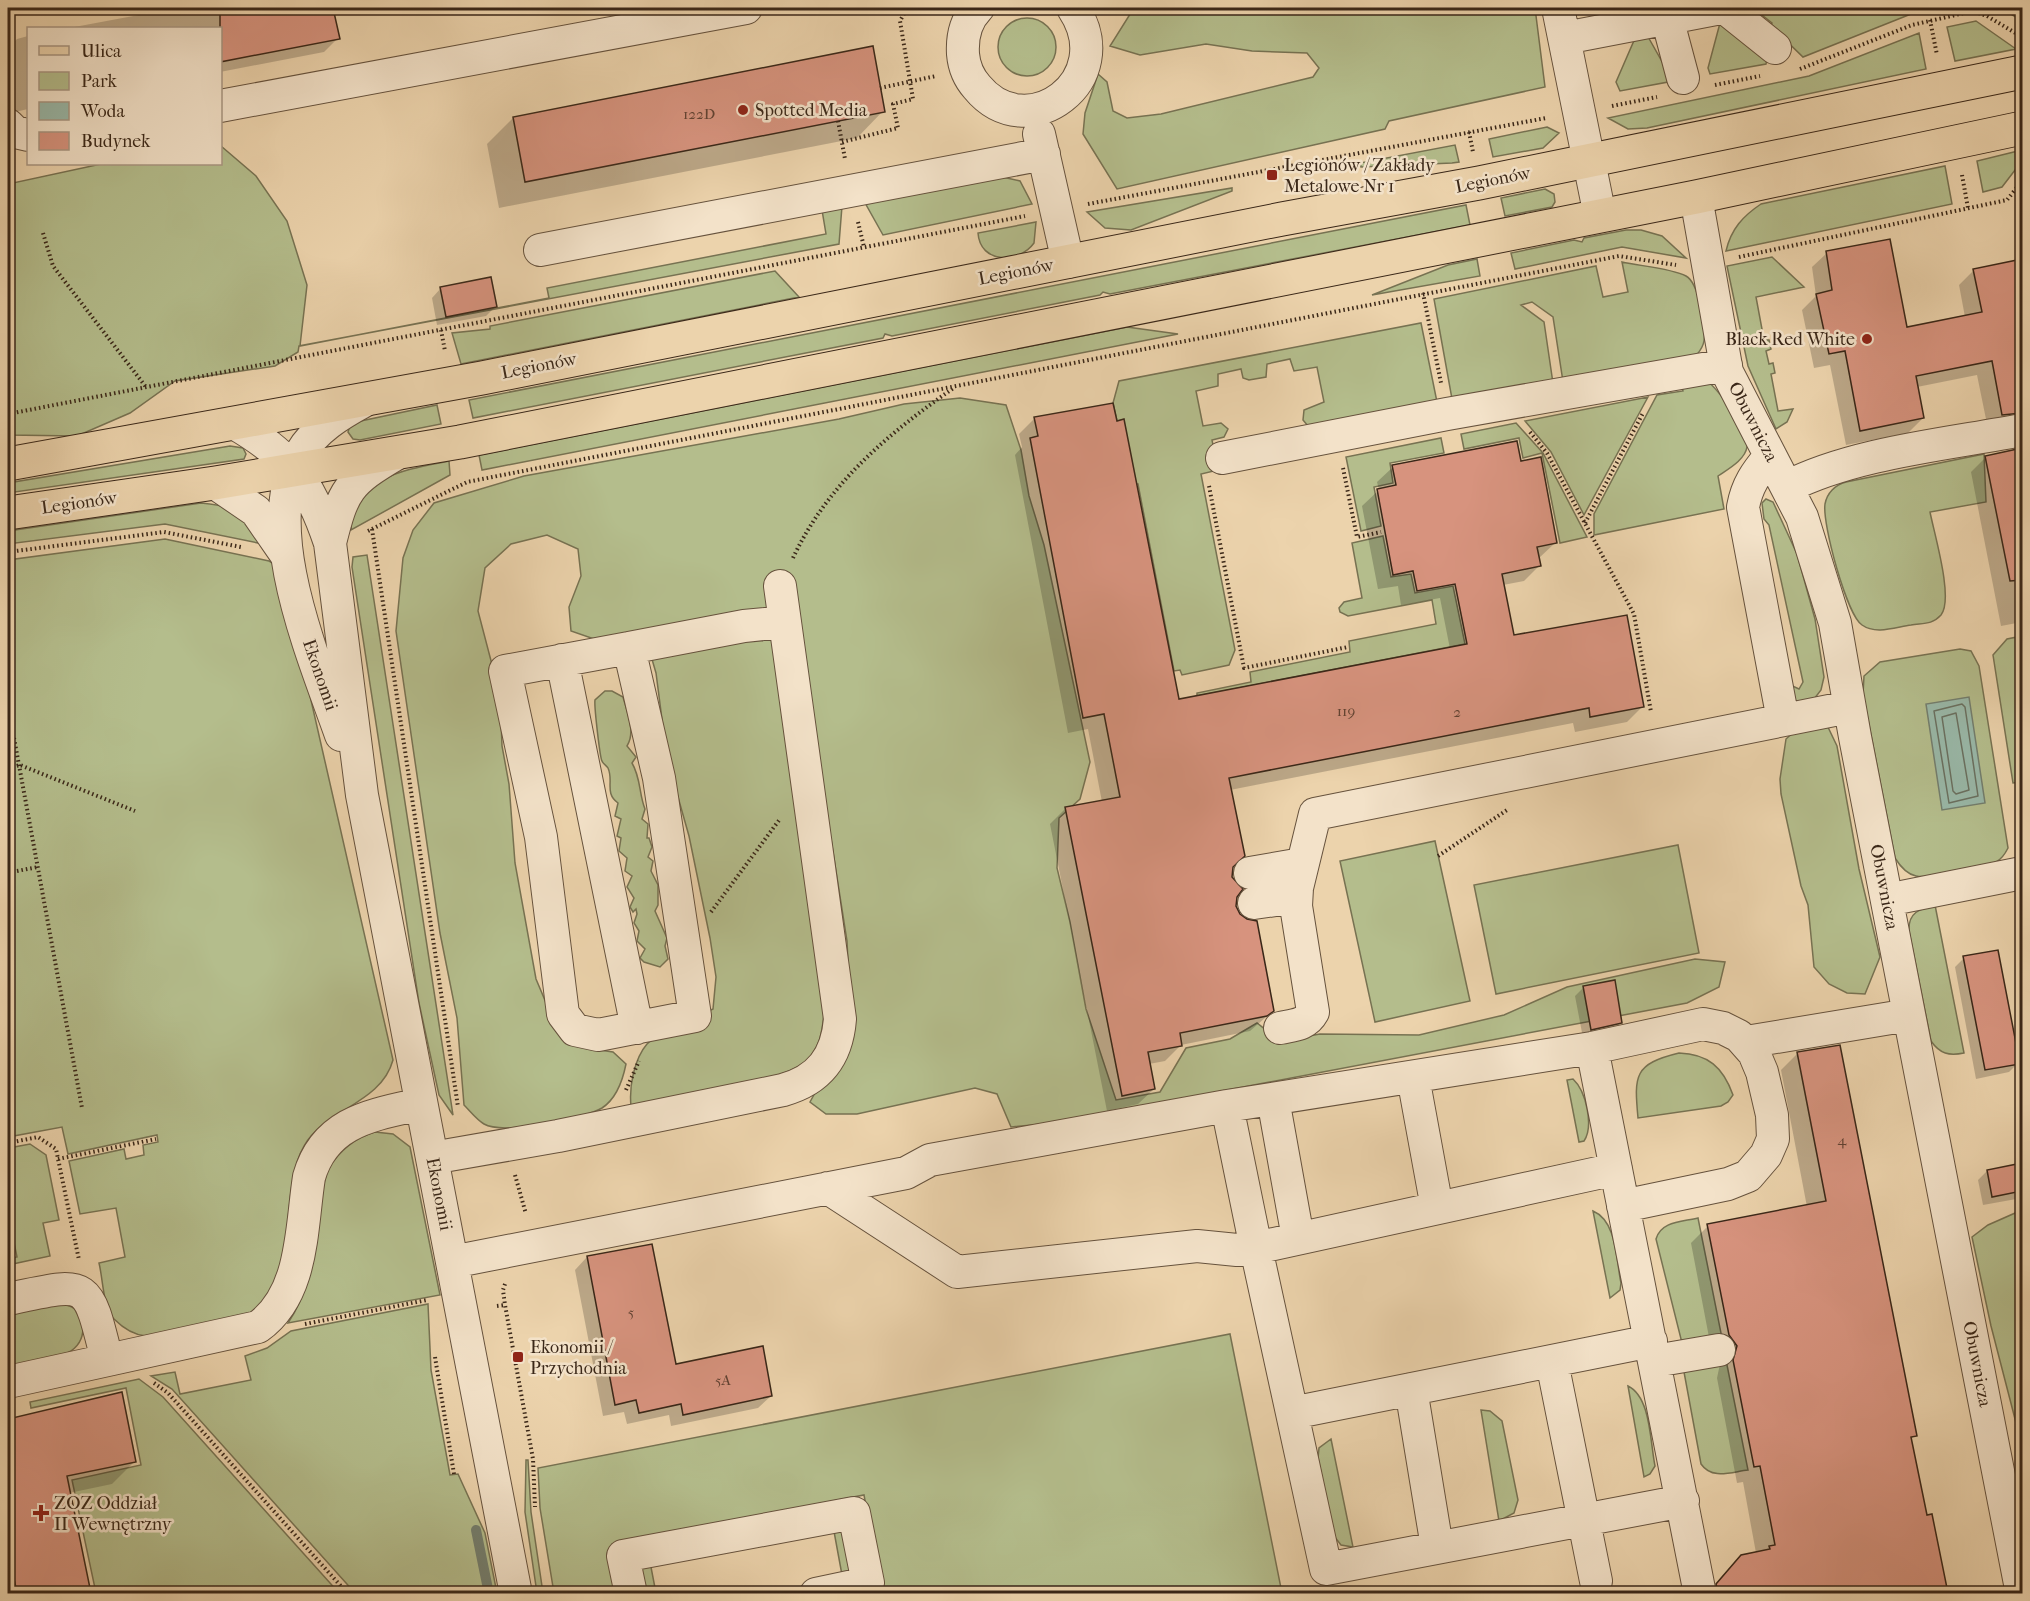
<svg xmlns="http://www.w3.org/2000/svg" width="2030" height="1601" font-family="'IM FELL French Canon',serif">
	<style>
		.green { fill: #b4bd8c; stroke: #777252; stroke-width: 1.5 }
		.water { fill: #99b8a8; stroke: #737e6e; stroke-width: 1.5 }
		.shadow { fill: #0003 }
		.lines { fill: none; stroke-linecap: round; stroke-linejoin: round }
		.shore { stroke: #6a7060; stroke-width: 1.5 }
		.stream { stroke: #737e6e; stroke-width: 10 }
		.building { fill: #d7937e; stroke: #3a2718; stroke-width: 1.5 }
		.minor-casing { stroke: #66523d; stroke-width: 34 }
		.major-casing { stroke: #3a2718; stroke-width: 35 }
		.path { stroke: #3a2718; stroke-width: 4; stroke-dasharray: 1.5 3; stroke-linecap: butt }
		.minor { stroke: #f3e2c9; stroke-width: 32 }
		.major { stroke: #ecd3ac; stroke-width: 33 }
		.poi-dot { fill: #8f2418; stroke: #f3e2c9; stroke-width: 2 }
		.labels { text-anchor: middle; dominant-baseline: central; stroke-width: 5; stroke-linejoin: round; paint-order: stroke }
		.number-label { font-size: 15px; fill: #614232 }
		.poi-label { font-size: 18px; fill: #3a2718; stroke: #f3e2c9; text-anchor: start }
		.street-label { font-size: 18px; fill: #3a2718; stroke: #f3e2c9 }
	</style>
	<rect width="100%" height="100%" fill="#ecd3ac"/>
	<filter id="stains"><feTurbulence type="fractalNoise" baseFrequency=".00333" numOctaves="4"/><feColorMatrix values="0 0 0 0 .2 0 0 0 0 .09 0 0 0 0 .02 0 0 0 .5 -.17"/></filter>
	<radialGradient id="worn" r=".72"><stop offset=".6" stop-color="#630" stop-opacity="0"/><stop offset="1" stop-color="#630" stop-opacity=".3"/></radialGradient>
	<!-- green -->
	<path class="green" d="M1154,8h381l10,79 -156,34 -4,8 -268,60 -34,-55 2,-21 13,-39 9,8 6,29 14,7 34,-4 152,-37 6,-9 -12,-15 -55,-2 -46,-7 -66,11 -30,-9 22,-35z
		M1753,8h192l-34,6 -108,43 -32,-31 1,-3z
		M2001,8h21v13z
		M998 47a29 29 0 1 1 58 0a29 29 0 1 1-58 0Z
		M1976,21l40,28 -61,12 -8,-34z
		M1720,23l47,35 -1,6 -56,10 -2,-6z
		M1919,33l7,36 -279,59 -19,1 -20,-11 201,-42z
		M1647,35l22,39 -1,8 -48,9 -4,-9 20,-46z
		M1547,127l12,6 -16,15 -50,9 -4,-18z
		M1455,145l4,17 -7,1 -91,4 -1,-4z
		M221,146l35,30 31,45 20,64 -7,61 249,-48 -2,-10 279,-54 -4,-24 20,-4 -3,38 -540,102 -1,6 -23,14 -100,15 -45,32 -53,23 -69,-1v-251l93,-20h119z
		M2022,150v11l-20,26 -19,5 -6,-31z
		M1945,166l7,38 -226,47c5,-22 17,-35 35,-47z
		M998,176l22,5 12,23 -149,31 -19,-34z
		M1232,188v3l-101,39 -26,-2 -18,-16z
		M1545,189l9,5 1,8 -3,5 -47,9 -4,-18z
		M1466,205l4,20 -360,69 -7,-2 -3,3 -208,41 -7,-2 -2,4 -410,80 -4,-18z
		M1036,222l-2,21c-15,21 -54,21 -56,-10z
		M1641,230l21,6 24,22 -64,-11 -107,22 -4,-16 63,-13 8,2 2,-4 42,-8z
		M1772,257l32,30 -48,10 8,43h5l2,9 -5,2 3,13 4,-1 2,10 -4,1 7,37 15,-2 -6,13 -11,7 -28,-63 -21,-100z
		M1477,259l3,17 -108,19 76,-30z
		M1622,262c17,4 49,6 64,14 13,7 20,51 18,65 -1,7 -5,11 -9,16l-131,31 -11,-71 -21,-15 -11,3 23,17 10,68 -102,9 -18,-100 162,-33 7,31 25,-5z
		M775,271l24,26 -338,67 -9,-31 38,-4v-3z
		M1421,323l16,79 -129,24 -5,-6 1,-10 20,-8 -7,-35 -23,4 -4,-12 -23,5 -1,13 -17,3 -6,-2 -2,-9 -23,5v12l-22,5 7,35 18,-3 7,6 -4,8 -12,3 6,30 -17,4 34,176 -6,15 -47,10 -2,-5 -6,1 -36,-187h-3l-12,-64 -6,1 -4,-18 6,-22z
		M1127,327l51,7 -696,136 -3,-15z
		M1706,380c12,9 44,52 41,67 -2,13 -19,22 -29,29l6,33 -130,26v-21l63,-119 26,-4 -2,-8z
		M1648,397l-64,118 -33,-63 -26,-31z
		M960,398l46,7 15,45 8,46 15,49 46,217 -10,37 -21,19 -2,50 13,54 16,87 30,91 44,-8 26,-44 44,-9 27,-16 23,18 40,-7 99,1 85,-20 63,-28 128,-28 30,3 -6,25 -32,16 -634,120 -42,4 -14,-33 -22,-6 -118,26h-31l-16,-12 11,-20 28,-97 -2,-44 -16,-102 -7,175c-2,18 -4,34 -18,47 -23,22 -138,38 -175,45 -2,-19 3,-47 16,-62 9,-11 52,-28 66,-35l3,-32 -6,-39 -21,-102 -22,-78 -11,-85 -9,-31 -50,-2 -26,-9 -2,-24 12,-31 -3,-27 -31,-14 -36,9 -26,24 -7,43 22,84 2,51 7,38 6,79 21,116 11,26 46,44 20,3 13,12c-3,15 -10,35 -24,44 -18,11 -99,27 -118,16 -7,-4 -14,-13 -20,-19l-7,-87 -17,-85 -44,-302 7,-73 10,-28 21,-27 90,-27 315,-57 65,-15z
		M437,405l4,19 -81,16 -7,-1 -5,-7 2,-7 6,-3z
		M1516,423l27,30 44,84 -27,6 -18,-90 -19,5 -4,-20 -55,11 -3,-15z
		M1441,438l3,15 -54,10 3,20 -19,4 7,39 -20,5 -15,-74z
		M230,446l13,2 3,6 -2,5 -236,34v-10z
		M1984,454l2,48 -56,10c4,21 24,87 11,103 -9,10 -18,8 -30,10 -15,2 -35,10 -49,0 -15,-10 -40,-101 -37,-121 2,-11 10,-19 21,-22z
		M449,461l1,14 -99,55c1,-54 58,-61 98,-69z
		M1766,499l7,3 24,52 18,65 9,58 -3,13 -10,13 -16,1 -9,-21 13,6 4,-7 -34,-157 -5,-6 -2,-16z
		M201,503c36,3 46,11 62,41l-98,-20 -157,20v-13z
		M1383,536l8,41 20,-3 4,19 38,-7 12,58 -268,52v-3l54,-11 -1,-10 100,-20 -1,-11 87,-17 -4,-24 -84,16 -8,-4 -1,-4 5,-6 18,-4 -10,-55z
		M165,539l104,22 9,5 12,42 103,452c-12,44 -68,49 -89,86 -23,40 -8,109 -35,151 -3,4 -8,10 -12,13 -5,4 -102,27 -111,26 -12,-1 -23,-8 -32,-17 -11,-11 -11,-40 -15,-56l26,-6 -9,-49 -36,6 -11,-53 55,-12 2,10 18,-4 -1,-10 15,-3 -1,-7 -89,19 -6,-27 -54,10v-280l4,-1 -4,-22v-274z
		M367,555l86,560 -14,-20 -20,-92 -67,-436 1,-10z
		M2022,636v146l-9,1 -20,-128 14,-16z
		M1960,649l11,2 8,15 29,182c-3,6 -6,11 -12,14 -13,6 -67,17 -80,14 -10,-2 -16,-10 -21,-18l-32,-164 1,-18 16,-14z
		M605,691h7l11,6c4,15 13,35 4,49l9,11 -4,6c9,15 7,32 13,46l-3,10 6,5 -1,14h2l3,9 -4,10 5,4 -2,10 7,14v20l-3,6 12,27 -2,8 3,13 -8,8 -16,-5 -4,-4 5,-9 -8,-8 2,-10 -5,-8 3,-9 -1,-5 -3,3 -3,-5 4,-9 -7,-11 5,-11 -7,-5 2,-13 -8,-7 2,-13 -4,-2 4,-17 -6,-3 3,-13c-14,-10 -4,-22 -10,-35 -1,-2 -5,-4 -6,-7 -2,-3 -8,-55 -7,-61z
		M1826,723l11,23 22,123 21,88 -15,37 -18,-1 -18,-9 -15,-17 -6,-62 -7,-19 -20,-92 -1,-15 6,-40 13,-12z
		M1435,841l35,160 -95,21 -35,-161z
		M1678,845l21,108 -203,41 -22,-109z
		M1935,905l29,148c-15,3 -24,1 -33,-12l-22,-110c-1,-19 11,-22 26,-26z
		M1679,1053c29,1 44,14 54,42l-5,7 -7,4 -83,12c-4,-43 -4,-54 41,-65z
		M1573,1079c13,12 21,47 11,62l-5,1 -12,-62z
		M375,1132l18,2 17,13 30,148 -152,28c32,-47 23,-102 40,-154 12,-19 26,-31 47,-37z
		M30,1144l16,11 13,65 -16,3 7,33 -42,9v-6l9,-2c-9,-41 -10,-65 -9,-106l1,-3z
		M2022,1210v236l-31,-120 -19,-89 16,-12z
		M1593,1211c24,10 23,49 28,72l-1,7 -10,8z
		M1698,1218l24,120 -40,5 -26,-104c5,-18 26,-17 42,-21z
		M60,1304c10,1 19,5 22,15 9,43 -44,41 -74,48v-53z
		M428,1304l3,66 19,105 8,-1 27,59 12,60h-142l-183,-204 -21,-13 24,-4 5,22 71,-14 -6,-24 22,-8 24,-17z
		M1230,1334l52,259h-400l-18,-98 -252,49 9,49h-67l-14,-85 -2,-40z
		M1726,1360l22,110c-17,2 -36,10 -47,-6l-17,-92z
		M139,1379l24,18 176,196h-243l-24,-113 69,-15 -15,-77 -95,20 -1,-6z
		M1628,1386c23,11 22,56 27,80l-5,8 -6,3z
		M1481,1410l9,1 12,10 16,79 -4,13 -15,8z
		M1331,1439l22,108 -12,-2 -7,-9 -16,-78 1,-10z
		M526,1460h2l3,52 12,81h-6l-12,-81z
		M833,1526l8,1 10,42 -9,6z
		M650,1562l6,31h-15l-2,-22z"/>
	<!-- water -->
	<path class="water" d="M1969,697l16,106 -43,7 -16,-106z"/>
	<!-- shadow -->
	<path class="shadow" d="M176,8h156l6,30 -14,14 -104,20v-44h-151z
		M28,36v73l-13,3 -7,-39v-25l9,-9z
		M883,111l-26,27 -358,70 -12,-64 26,-26z
		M2022,222v215l-34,-8 -11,-54 -60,12 6,31 -15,15 -62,12 -16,-80 -16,3 -12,-58 14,-14 -4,-29 15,-14 78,76 60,-12 -6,-32 15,-15 48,-9 -6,-32z
		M441,288l54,19 -9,9 -49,9 -5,-27z
		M1035,418l143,283 272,-52 -10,-51 -39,7 -3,-19 -20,3 -16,-83 17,-16 -2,-8 16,-15 127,-5 35,81 -17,16 2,6 -16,16 -21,4 10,51 130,70 -16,16 -52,10 -2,-9 -343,67 1,87 5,19 -1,10 38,105 -23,20 -69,14 -16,16 -16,3 5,25 -16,15 -31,7 -57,-287 16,-16 36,-6 -14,-73 -20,4 -53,-278 7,-8 -3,-13z
		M2022,448v174l-21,4 -30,-154 15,-15z
		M8,841l3,15 -3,3z
		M1964,958l54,105 -9,9 -33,7 -21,-112z
		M1584,987l37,36 -10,9 -28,6 -8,-42z
		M1798,1053l117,382 -5,5 16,77 5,-1 15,78h-238l34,-38 14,-3 -13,-71 -6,1 -20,-105 3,-14 -8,-11 -21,-110 17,-17 99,-19 -26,-137z
		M2022,1164v34l-39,7 -5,-25 9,-9z
		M8,1221l7,35 -7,8z
		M587,1257l88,109 96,30 -13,12 -87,18 -2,-11 -42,9 -3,-12 -21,4 -28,-146z
		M121,1394l14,67 -23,23 -43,9 21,101h-82v-174z"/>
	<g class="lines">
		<!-- shore -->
		<path class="shore" d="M1962,704l3,3 13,89 -29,7 -15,-92z
			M1956,713l13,77 -13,4 -3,-3 -11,-74z"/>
		<!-- stream -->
		<path class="stream" d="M476,1530l13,64"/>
	</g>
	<!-- building -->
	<path class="building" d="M220,8h113l7,31 -120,23z
		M873,46l12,66 -360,70 -12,-65z
		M1890,239l17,88 75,-15 -9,-43 49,-10v154l-20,2 -10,-54 -76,15 8,42 -64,13 -15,-80 -16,3 -13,-60 16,-4 -6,-39z
		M491,277l6,30 -51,10 -6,-30z
		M1113,403l4,18 7,-2 55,280 288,-55 -12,-60 -38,7 -4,-20 -20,4 -16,-86 19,-4 -4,-20 125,-24 4,20 20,-4 16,86 -20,4 4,19 -39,8 12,61 113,-20 17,92 -54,10 -1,-9 -360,70 16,78 -12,11 -1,10 11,12 -6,8 -1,9 4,8 7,5 10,2 17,90 -7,5 -87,17 2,13 -34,6 7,37 -33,7 -57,-289 55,-10 -16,-83 -21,4 -53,-280 8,-2 -4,-19z
		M2022,448v132l-12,1 -25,-125z
		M1998,950l22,114 -35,6 -22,-114z
		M1615,980l7,43 -31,7 -8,-44z
		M1840,1045l77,391 -6,1 16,78 5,-1 16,79h-230l-2,-9 25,-29 29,-6 -1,-3 6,-1 -15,-79 -6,1 -21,-107 4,-14 -8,-11 -22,-111 119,-23 -29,-149z
		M2022,1163v28l-30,6 -5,-27z
		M652,1244l24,120 87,-18 9,50 -89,19 -2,-11 -42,9 -3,-13 -21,5 -28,-149z
		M122,1392l14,70 -69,14 24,117h-74l-9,-43v-131z"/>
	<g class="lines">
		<!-- minor casing -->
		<g class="minor-casing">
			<path id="minor" d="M978,8c-12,12 -16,29 -15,46 1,12 6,24 14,33 50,61 144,-7 96,-79
				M1558,8l42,208
				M1725,8l50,40
				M1667,18l16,60
				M1565,38l156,-30
				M220,106l526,-98
				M8,125l7,7 13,3
				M1039,134l29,128
				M1696,197l31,175 75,145 33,106 20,114 167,857
				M540,250l504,-96
				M234,423c56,32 76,60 96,120l32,252 154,799
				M1770,456c-14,17 -23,29 -27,51l40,213
				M1222,458l225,-44 279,-49
				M215,483l41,28 29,42
				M1787,487c66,-34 161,-43 235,-57
				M330,543c13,-53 18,-61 66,-89
				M629,648l-124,23 36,166 22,177 12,16 23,5 97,-19 -36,-238 -30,-130 115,-22 41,-4
				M562,660l75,368
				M341,735c-26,-75 -85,-209 -40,-282 14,-24 39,-39 63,-52
				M1250,873l52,-9
				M1887,900l135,-27
				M1254,903l42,-6
				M1280,1028c14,-3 26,-3 33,-16l-17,-106 1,-18 18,-74 534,-107
				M1746,1042l163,-27
				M1592,1048l108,546
				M1413,1077l24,131
				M1273,1099l25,139
				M432,1158l126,-22 225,-46c36,-10 54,-33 57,-71l-60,-433
				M1616,1169l-360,79 70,321 357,-68
				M828,1188l129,84 240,-26 40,4 19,-2 -29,-142
				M452,1262l454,-89 24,-13 297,-54 365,-58 111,-24 20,4 16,8 15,17 8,19 10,43 1,24 -7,16 -18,21 -20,8 -105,22
				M8,1299c81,-17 79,-21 99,61
				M1655,1361l64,-11
				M1552,1362l44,219
				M8,1382l250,-55c46,-33 43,-99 51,-150 16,-56 63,-62 112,-73
				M1411,1389l26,158
				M1292,1413l359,-72
				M631,1594l-8,-38 231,-43 14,70 -52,11"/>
		</g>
		<!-- major casing -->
		<g class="major-casing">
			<path id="major" d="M8,464l474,-86 800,-159 197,-36 543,-111
				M8,513l207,-30 245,-41 1236,-245 326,-69"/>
		</g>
		<!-- path -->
		<path class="path" d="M1930,20l7,35
			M1800,69l112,-44 61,-14 14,5 35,21
			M1715,85l45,-9
			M880,88l56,-12
			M1612,106l45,-9
			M838,121l7,38
			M1469,132l4,20
			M842,142l56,-14 -5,-24 20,-5 -13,-78 7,-13
			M1962,175l6,33
			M1088,204l458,-86
			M858,222l6,25
			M43,233l10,33 93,121
			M1739,257l268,-57 15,-19
			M1423,293l18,90
			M441,330l4,21
			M8,414l1017,-198
			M1530,432l17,21 87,161 17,98
			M1343,468l14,69 24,-5
			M1209,486l35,182 104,-21
			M1585,523l58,-110
			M372,529l86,578
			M368,531l99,-49 1152,-226 57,9
			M8,552l156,-20 77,15
			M793,558c35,-75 96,-125 162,-171
			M14,738l68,370
			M8,768l12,-3 115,46
			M1438,856l69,-46
			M17,871l21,-4
			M711,912l69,-93
			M626,1090l13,-29
			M8,1143l30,-6 18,12 23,111
			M58,1159l98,-20
			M515,1175l11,39
			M505,1284l-2,6 2,15 28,154 2,48
			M497,1306l8,-1
			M305,1324l122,-24
			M435,1357l19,117
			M154,1383l14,10 180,201"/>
		<!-- minor -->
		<use href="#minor" class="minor"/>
		<!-- major -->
		<use href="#major" class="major"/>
	</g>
	<!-- markers -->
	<g class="poi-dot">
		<circle cx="743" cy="110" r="6"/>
		<rect x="1266" y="169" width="12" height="12" rx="3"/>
		<circle cx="1867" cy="339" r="6"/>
		<rect x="512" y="1351" width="12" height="12" rx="3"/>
		<path d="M38 1504h6v6h6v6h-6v6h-6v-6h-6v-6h6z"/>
	</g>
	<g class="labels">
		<!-- number labels -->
		<g class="number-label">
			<text x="699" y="114">122D</text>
			<text x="1346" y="711">119</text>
			<text x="1457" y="712">2</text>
			<text x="1842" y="1140">4</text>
			<text x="631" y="1312">5</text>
			<text x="723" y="1380">5A</text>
		</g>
		<!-- poi labels -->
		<g class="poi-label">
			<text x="755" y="110">Spotted Media</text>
			<text x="1284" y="165">Legionów / Zakłady<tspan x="1284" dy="21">Metalowe Nr 1</tspan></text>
			<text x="1855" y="339" text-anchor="end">Black Red White</text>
			<text x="530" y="1347">Ekonomii /<tspan x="530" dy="21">Przychodnia</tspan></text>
			<text x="54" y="1503">ZOZ Oddział<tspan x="54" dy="21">II Wewnętrzny</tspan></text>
		</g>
		<!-- street labels -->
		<g class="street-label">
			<text transform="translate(1493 180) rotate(-11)">Legionów</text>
			<text transform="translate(1016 272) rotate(-11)">Legionów</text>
			<text transform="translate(539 366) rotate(-11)">Legionów</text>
			<text transform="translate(1753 422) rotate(63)">Obuwnicza</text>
			<text transform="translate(79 503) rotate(-8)">Legionów</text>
			<text transform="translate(320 675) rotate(71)">Ekonomii</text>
			<text transform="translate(1884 887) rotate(79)">Obuwnicza</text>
			<text transform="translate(439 1194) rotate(79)">Ekonomii</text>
			<text transform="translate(1977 1364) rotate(79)">Obuwnicza</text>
		</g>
	</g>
	<!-- margin -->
	<rect width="2030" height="1601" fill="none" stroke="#ecd3ac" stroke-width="30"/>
	<rect x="9" y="9" width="2012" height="1583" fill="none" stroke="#3a2718" stroke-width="3"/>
	<rect x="15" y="15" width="2000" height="1571" fill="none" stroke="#3a2718" stroke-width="1.5"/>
	<!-- legend -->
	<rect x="27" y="27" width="195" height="138" fill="#f3e2c9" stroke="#a99782" stroke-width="1.5"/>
	<rect x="39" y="46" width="30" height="9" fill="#ecd3ac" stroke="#a99782" stroke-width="1.5"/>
	<text x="81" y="57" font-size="18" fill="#3a2718">Ulica</text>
	<rect x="39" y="72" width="30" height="18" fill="#b4bd8c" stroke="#a99782" stroke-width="1.5"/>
	<text x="81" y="87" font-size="18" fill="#3a2718">Park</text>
	<rect x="39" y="102" width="30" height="18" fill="#99b8a8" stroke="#a99782" stroke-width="1.5"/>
	<text x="81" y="117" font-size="18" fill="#3a2718">Woda</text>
	<rect x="39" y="132" width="30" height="18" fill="#d7937e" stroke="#a99782" stroke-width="1.5"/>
	<text x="81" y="147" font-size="18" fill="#3a2718">Budynek</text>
	<rect width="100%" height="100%" filter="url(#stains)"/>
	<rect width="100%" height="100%" fill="url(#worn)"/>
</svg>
